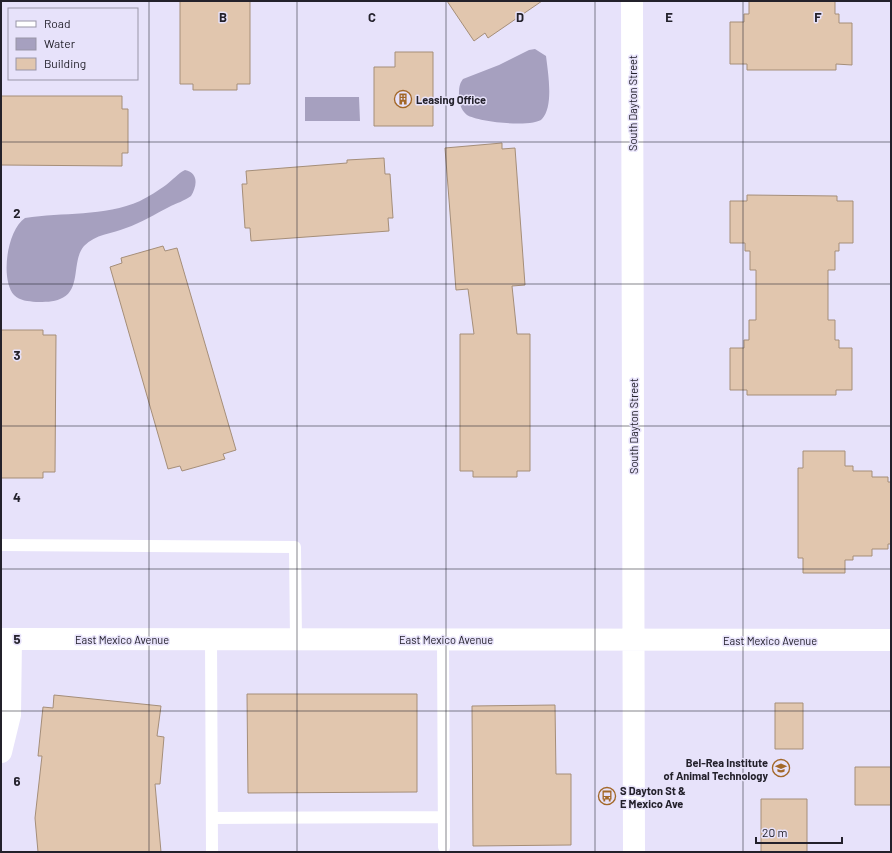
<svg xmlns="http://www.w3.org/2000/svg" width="892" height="853" font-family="Barlow,sans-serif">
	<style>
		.water { fill: #a6a0bf }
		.building { fill: #e1c6ae; stroke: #a58e79 }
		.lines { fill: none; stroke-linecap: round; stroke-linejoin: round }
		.lane { stroke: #fff; stroke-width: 12 }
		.street { stroke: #fff; stroke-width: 22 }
		.secondary { stroke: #fff; stroke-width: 22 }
		.grid { fill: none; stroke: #23212b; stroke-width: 1; stroke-opacity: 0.55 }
		.labels { text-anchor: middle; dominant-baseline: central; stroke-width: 3; stroke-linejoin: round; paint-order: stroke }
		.poi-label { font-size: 11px; font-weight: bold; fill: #23212b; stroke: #e7e2fa; text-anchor: start }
		.street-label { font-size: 11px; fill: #23212b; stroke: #e7e2fa }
		.grid-label { font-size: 13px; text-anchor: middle; font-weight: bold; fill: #23212b; stroke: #e7e2fa; stroke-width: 3; stroke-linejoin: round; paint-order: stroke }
	</style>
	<rect width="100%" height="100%" fill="#e7e2fa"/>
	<!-- water -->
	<path class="water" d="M535,49l11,7c2,17 8,50 -4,63 -9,9 -64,3 -75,-4 -6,-5 -8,-12 -8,-19 0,-7 0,-12 4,-17l36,-14 30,-15z
		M305,97h54l1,24h-55z
		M185,170c14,3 12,16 6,26 -7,5 -14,7 -22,11 -14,7 -28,16 -43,21 -15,6 -30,6 -42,18 -13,15 -2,45 -24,53 -6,3 -16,3 -24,3 -8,-1 -16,-1 -22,-7 -14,-16 -7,-65 11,-77 38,-6 79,-1 115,-17 8,-4 19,-11 26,-16 7,-5 11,-11 19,-15z"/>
	<!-- building -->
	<path class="building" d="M180,1h70v83h-13v6h-44v-6h-13z
		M447,1h95l-54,37 -3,-5 -11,8z
		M749,1h86v13h4v9h13v42l-16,-1v6h-89v-6h-17v-42h14v-8h5z
		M395,52h38v74h-59v-59h21z
		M1,96h121v13h6v44h-6v13l-121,-1z
		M502,143v6l13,-1 10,137 -13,1 5,48h13v137h-13v6h-44v-6h-13v-137h14l-6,-45 -12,1 -11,-142z
		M384,158l1,16h5l3,44h-5l1,13 -138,10 -1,-13h-5l-3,-44h5l-1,-13 101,-8v-3z
		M747,195l90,1v5h16v42h-14v8h-4v19h-7v50h7v20h4v8h13v42h-16v5h-89v-5h-17v-42h14v-8h5v-20h7v-50h-6v-19h-5v-8h-15v-42h17z
		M163,246l2,5 12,-3 59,202 -13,4 2,5 -43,12 -2,-5 -12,3 -58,-202 12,-4 -1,-5z
		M1,330h42v5h13l-1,137h-12v6h-42z
		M803,451h42v15h8v5h19v6h16v5h3v62h-3v5h-16v7h-19v4h-8v13h-42v-15h-5v-90h5z
		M247,694h170v98l-169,1z
		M54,695l107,11 -4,30 7,1 -4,47h-5l6,68h-123l-3,-34 7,-62h-4l5,-49 10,1z
		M775,703h28v46h-28z
		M555,705l1,69h15v71l-98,1 -1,-140z
		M855,767h36v38h-36z
		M761,799h46v53h-46z"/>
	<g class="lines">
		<!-- lane -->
		<path class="lane" d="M1,545l294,2 1,93
			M211,639l1,213
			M443,639l1,208
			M212,818l232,-1"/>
		<!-- street -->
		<path class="street" d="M1,752l9,-37 1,-76"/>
		<!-- secondary -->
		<path class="secondary" d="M632,1l2,851
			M1,639l890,1"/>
	</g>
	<!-- grid -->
	<path class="grid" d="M149,1v851M297,1v851M446,1v851M595,1v851M743,1v851M1,142h890M1,284h890M1,426h890M1,569h890M1,711h890"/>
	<!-- icons -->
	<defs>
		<g id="building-ring" transform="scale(0.9)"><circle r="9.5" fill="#e7e2fa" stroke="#a36829" stroke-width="1.5"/><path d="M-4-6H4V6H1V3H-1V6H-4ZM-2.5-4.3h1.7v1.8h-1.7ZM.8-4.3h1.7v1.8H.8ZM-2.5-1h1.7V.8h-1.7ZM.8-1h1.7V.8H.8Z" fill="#a36829"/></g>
		<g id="university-ring" transform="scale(0.9)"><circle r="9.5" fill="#e7e2fa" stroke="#a36829" stroke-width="1.5"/><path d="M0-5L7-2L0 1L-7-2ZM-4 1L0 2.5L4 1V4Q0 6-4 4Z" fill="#a36829"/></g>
		<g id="bus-ring" transform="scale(0.9)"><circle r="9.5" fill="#e7e2fa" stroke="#a36829" stroke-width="1.5"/><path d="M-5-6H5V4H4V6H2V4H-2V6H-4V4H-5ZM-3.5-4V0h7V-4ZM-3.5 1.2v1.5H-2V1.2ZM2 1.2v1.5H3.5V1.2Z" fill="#a36829"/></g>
	</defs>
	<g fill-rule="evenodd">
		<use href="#building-ring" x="403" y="99"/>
		<use href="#university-ring" x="781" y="768"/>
		<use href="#bus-ring" x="607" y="796"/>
	</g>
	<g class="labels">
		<!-- poi labels -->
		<g class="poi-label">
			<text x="416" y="99">Leasing Office</text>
			<text x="768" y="762" text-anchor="end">Bel-Rea Institute<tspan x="768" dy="13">of Animal Technology</tspan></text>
			<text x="620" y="790">S Dayton St &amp;<tspan x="620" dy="13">E Mexico Ave</tspan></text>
		</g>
		<!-- street labels -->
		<g class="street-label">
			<text transform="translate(632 103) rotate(-90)">South Dayton Street</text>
			<text transform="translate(633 426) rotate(-90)">South Dayton Street</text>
			<text x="122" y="639">East Mexico Avenue</text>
			<text x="446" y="639">East Mexico Avenue</text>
			<text x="770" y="640">East Mexico Avenue</text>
		</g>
	</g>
	<g class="grid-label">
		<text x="223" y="22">B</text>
		<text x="372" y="22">C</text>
		<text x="520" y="22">D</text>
		<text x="669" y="22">E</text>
		<text x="818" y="22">F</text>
		<text x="17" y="218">2</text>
		<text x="17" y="360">3</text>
		<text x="17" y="502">4</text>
		<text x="17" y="644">5</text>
		<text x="17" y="786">6</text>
	</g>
	<!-- border -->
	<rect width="892" height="853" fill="none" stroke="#23212b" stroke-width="4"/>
	<!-- legend -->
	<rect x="8" y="8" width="130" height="72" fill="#e7e2fa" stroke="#9995a7"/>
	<rect x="16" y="21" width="20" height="6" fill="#ffffff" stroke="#9995a7"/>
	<text x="44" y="28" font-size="12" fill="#23212b">Road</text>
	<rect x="16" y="38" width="20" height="12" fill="#a6a0bf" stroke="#9995a7"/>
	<text x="44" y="48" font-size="12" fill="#23212b">Water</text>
	<rect x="16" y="58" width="20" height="12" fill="#e1c6ae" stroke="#9995a7"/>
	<text x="44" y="68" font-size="12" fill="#23212b">Building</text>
	<!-- scale -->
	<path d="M756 837v6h86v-6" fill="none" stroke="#23212b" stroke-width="2"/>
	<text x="762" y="837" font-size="12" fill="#23212b" stroke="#e7e2fa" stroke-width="3" paint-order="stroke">20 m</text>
</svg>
